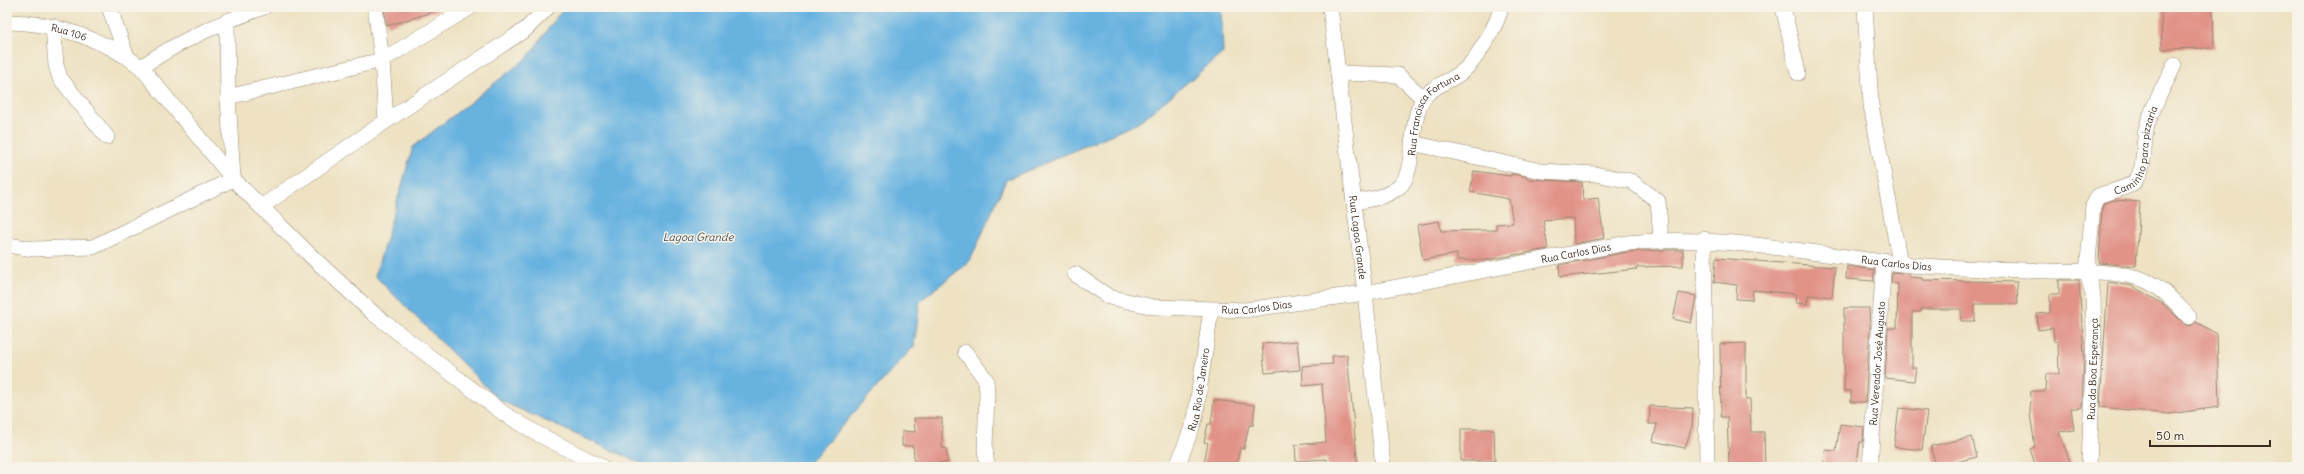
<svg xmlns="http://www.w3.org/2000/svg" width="2304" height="474" font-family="Delius,sans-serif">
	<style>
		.water { fill: #67b2e0; stroke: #516e7f }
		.building { fill: #e19388 }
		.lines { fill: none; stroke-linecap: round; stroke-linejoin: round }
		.minor-casing { stroke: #948670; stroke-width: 16 }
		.minor { stroke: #fff; stroke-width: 15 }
		.labels { text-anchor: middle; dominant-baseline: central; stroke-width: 3; stroke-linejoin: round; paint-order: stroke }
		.street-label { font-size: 10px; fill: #3b2a1e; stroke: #f7f3e8 }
		.water-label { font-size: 11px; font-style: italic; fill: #485358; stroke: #f7f3e8 }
	</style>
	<rect width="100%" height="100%" fill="#f7f3e8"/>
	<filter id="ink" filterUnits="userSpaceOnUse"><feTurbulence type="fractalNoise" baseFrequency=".025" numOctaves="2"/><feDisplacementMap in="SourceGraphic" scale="8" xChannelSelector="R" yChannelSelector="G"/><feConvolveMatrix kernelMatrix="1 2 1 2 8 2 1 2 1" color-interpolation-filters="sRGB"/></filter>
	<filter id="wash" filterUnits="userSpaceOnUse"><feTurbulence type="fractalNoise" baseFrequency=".012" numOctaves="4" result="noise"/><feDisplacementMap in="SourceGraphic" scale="16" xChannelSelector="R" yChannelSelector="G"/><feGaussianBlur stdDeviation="0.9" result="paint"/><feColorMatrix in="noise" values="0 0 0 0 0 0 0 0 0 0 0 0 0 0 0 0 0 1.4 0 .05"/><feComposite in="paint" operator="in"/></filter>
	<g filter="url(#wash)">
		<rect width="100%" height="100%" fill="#eee2c3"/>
		<!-- water -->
		<path class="water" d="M564,7h657l2,46 -85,70 -132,57 -36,81 -50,40 -6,45 -109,121h-156l-150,-67 -124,-124 38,-129 115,-90z"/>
		<g id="blocks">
			<!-- building -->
			<path class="building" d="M384,7h55v3l-52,16z
				M2161,7h52l1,41 -52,1z
				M1474,171l37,5v-2l7,1 9,2v2l55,3 1,18 15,-2 6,40 -30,6 -1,-26 -30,2 5,29 -61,11h-30v-6l-34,6 -6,-35 22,-4 2,10 55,-1v-6l17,-1 -4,-24 -39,-7z
				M2114,200l26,2 -4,64 -37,-3 3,-54 2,-6z
				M1662,250h21v16l-46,1v2l-77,8 -1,-12 69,-13z
				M1716,258l119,9 -3,30 -24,-2 -1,9 -12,-1 1,-9 -43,-4 -1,10 -16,-1 1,-14 -23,-3z
				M1847,266l27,4v11l-28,-2z
				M1892,272l17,2v3l13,1v2l95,2 1,22h-43v17h-14v-12h-40v3h-9v56h4l-2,13 -29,-3 3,-50h9l1,-44 -7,-1z
				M2059,280h20l5,75 -2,51 -1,2h-10l3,22 -15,2 13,35h-36l-6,-18 5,-2 -5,-34 1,-22h14l1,-17h13l-1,-33 -4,1 -1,-14 -15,2 -1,-16 13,-1v-19h9z
				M2108,282l24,4 31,18 23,21 5,1 5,-4 21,12 2,73 -50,7 -69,-7z
				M1679,293l17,3 -5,27 -18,-4z
				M1844,308h25l1,20 -5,74h-14v-11h-7z
				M1297,341l3,29 -35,3 -3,-29z
				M1746,343v56h4l1,33h13l1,35h-36l-2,-50h-6l-1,-73z
				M1347,355l11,112h-31v-8l-31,2 -1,-16 31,-3 -4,-58 -19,2 -1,-20 31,-2 -1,-8z
				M1214,400l41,5 -2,20h-4l-5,24 -4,-1 -4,19h-33l5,-24 -4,-1 4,-18h3z
				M1650,406l43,2 -1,18 -7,22 -32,-7 4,-17h-8z
				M1899,408l28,3 -5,39 -28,-3z
				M914,418h28v30h4l2,14 -33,4 -2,-20h-11v-15l13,1z
				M1840,424l24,3 -1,15h-3l-4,25 -32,-4 1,-13 11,1z
				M1461,429h33l1,32h-34z
				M1972,437l5,20 -41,10 -5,-21z"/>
		</g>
	</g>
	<g filter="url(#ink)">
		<use href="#blocks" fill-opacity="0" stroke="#948670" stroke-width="1"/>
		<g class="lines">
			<!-- minor casing -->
			<g class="minor-casing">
				<g id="minor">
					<path d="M109,7l18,50"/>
					<path d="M375,7l7,53 4,61"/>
					<path id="s1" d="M1330,7l35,286 18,174"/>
					<path d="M1783,7l15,66"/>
					<path d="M1865,7l6,98 29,158"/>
					<path id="s2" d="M7,22c45,0 98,17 134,45l92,112 79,78 62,57 129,99 35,21 64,33"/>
					<path d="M53,26l3,39 4,13 47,59"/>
					<path d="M141,67c40,-27 77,-43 123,-60"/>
					<path d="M1338,73l60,2 25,23"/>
					<path d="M228,97l154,-37 89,-53"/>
					<path d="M1412,143l129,28 54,3 36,7 27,20 3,38"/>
					<path id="s3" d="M1354,202c15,-2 34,-5 46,-16 16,-14 9,-66 23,-87 8,-13 28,-18 39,-27 14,-11 36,-48 39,-65"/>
					<path d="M261,207l125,-86 140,-92 22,-22"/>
					<path d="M1704,239l3,228"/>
					<path d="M7,245l27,4 59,-2 140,-68 -5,-82 -1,-76"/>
					<path id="s4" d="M1075,274l34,23 45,10 91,3 120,-17 262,-50c92,-10 183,11 274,21 49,5 99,5 148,7 27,0 56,0 82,5 26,5 41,23 58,41"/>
					<path d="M965,352l21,28 1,13 -2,55 2,19"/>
					<path id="s5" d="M1177,467l18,-48 16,-109"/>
					<path id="s6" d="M1870,467l14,-207"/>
					<path id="s7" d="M2089,467l5,-135 -1,-37 -6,-23 6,-66 5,-10c11,-5 28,-6 37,-15 11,-12 8,-36 11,-51 5,-23 19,-44 28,-65"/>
				</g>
			</g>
			<!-- minor -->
			<use href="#minor" class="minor"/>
		</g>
	</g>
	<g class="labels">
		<!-- street labels -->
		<g class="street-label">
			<text stroke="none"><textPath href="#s2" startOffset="63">Rua 106</textPath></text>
			<text stroke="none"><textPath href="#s3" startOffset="133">Rua Francisca Fortuna</textPath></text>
			<text stroke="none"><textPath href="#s7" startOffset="341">Caminho para pizzaria</textPath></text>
			<text stroke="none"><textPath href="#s1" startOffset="232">Rua Lagoa Grande</textPath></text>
			<text stroke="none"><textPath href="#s4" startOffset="514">Rua Carlos Dias</textPath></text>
			<text stroke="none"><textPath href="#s4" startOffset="837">Rua Carlos Dias</textPath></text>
			<text stroke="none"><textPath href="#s4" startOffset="190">Rua Carlos Dias</textPath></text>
			<text stroke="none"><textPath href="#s6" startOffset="104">Rua Vereador José Augusto</textPath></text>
			<text stroke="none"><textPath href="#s7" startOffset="98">Rua da Boa Esperança</textPath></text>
			<text stroke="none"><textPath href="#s5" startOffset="81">Rua Rio de Janeiro</textPath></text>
		</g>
		<!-- water labels -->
		<g class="water-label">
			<text x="698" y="237">Lagoa Grande</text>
		</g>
	</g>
	<!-- margin -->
	<rect width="2304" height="474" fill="none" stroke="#f7f3e8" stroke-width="24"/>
	<!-- scale -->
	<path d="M2150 440v6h120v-6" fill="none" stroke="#3b2a1e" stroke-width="2"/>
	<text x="2156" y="440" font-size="12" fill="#3b2a1e" stroke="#f7f3e8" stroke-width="3" paint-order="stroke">50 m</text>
</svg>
